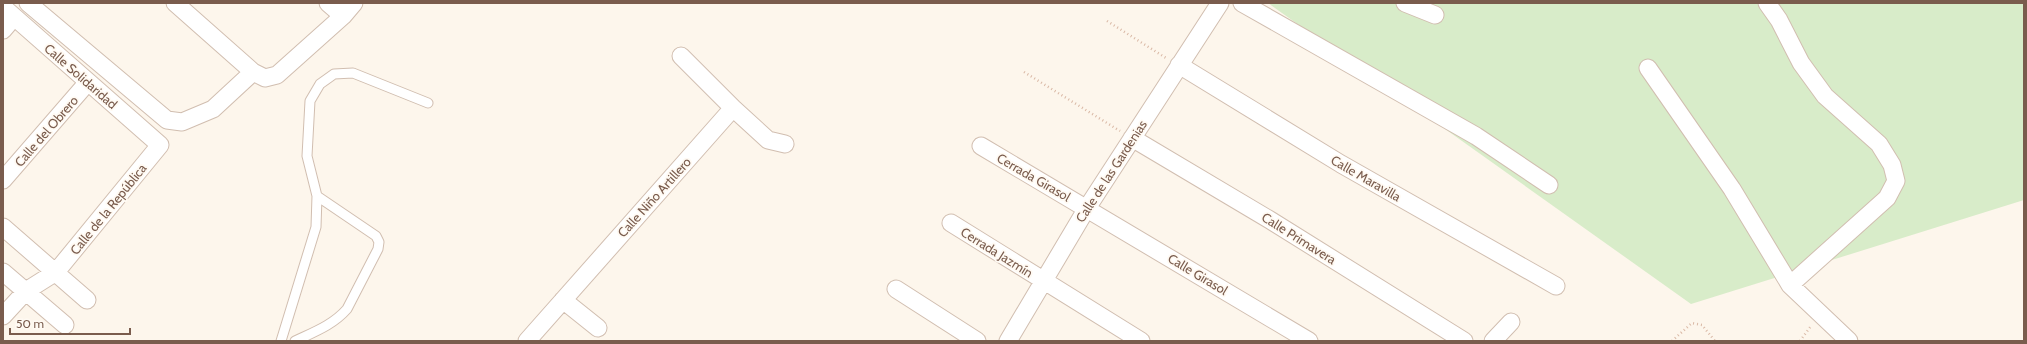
<svg xmlns="http://www.w3.org/2000/svg" width="2027" height="344" font-family="Cabin,sans-serif">
	<style>
		.green { fill: #d8ecc9 }
		.lines { fill: none; stroke-linecap: round; stroke-linejoin: round }
		.service-casing { stroke: #d1beb0; stroke-width: 11 }
		.minor-casing { stroke: #d1beb0; stroke-width: 19 }
		.path { stroke: #d9b8a5; stroke-width: 2.5; stroke-dasharray: 1 3; stroke-linecap: butt }
		.service { stroke: #fff; stroke-width: 9 }
		.minor { stroke: #fff; stroke-width: 17 }
		.labels { text-anchor: middle; dominant-baseline: central; stroke-width: 3.5; stroke-linejoin: round; paint-order: stroke }
		.street-label { font-size: 13px; fill: #7a5c4d; stroke: #fffaf3 }
	</style>
	<rect width="100%" height="100%" fill="#fdf6ec"/>
	<!-- green -->
	<path class="green" d="M1268,3h756v197l-333,104z"/>
	<g class="lines">
		<!-- service casing -->
		<g class="service-casing">
			<path id="service" d="M281,341l35,-114 1,-31 -10,-40 3,-55 10,-17 14,-10 19,-1 75,30
				M295,341c19,-9 38,-16 52,-32l31,-60 1,-7 -3,-6 -59,-40"/>
		</g>
		<!-- minor casing -->
		<g class="minor-casing">
			<path id="minor" d="M28,3l139,117 15,2 31,-13 40,-37 12,6 12,-3 66,-59 11,-13
				M175,3l78,69
				M328,3l15,13
				M1242,3l234,133 73,49
				M1405,3l30,12
				M1767,3l12,17 22,43 24,33 54,48 13,21 4,16 -9,17 -97,87
				M3,7l157,138 -104,127 -30,19 -23,25
				M3,30l11,-13
				M681,56l52,52 35,32 17,4
				M1179,65l162,99 215,122
				M1648,68l84,121 58,96 59,56
				M1132,138l138,82 194,121
				M981,146l328,195
				M3,180l85,-98
				M951,223l190,118
				M3,227l84,73
				M3,272l62,53
				M896,289l81,52
				M563,300l35,28
				M527,341l206,-233
				M1008,341l79,-133 133,-205
				M1493,341l18,-19"/>
		</g>
		<!-- path -->
		<path class="path" d="M1107,21l59,37
			M1024,72l96,59
			M1672,341l20,-18 10,2 13,16
			M1800,341l11,-15"/>
		<!-- service -->
		<use href="#service" class="service"/>
		<!-- minor -->
		<use href="#minor" class="minor"/>
	</g>
	<g class="labels">
		<!-- street labels -->
		<g class="street-label">
			<text transform="translate(81 76) rotate(41)">Calle Solidaridad</text>
			<text transform="translate(46 131) rotate(-49)">Calle del Obrero</text>
			<text transform="translate(1111 171) rotate(-57)">Calle de las Gardenias</text>
			<text transform="translate(1034 177) rotate(30)">Cerrada Girasol</text>
			<text transform="translate(1366 178) rotate(30)">Calle Maravilla</text>
			<text transform="translate(654 197) rotate(-48)">Calle Niño Artillero</text>
			<text transform="translate(108 209) rotate(-51)">Calle de la República</text>
			<text transform="translate(1299 238) rotate(32)">Calle Primavera</text>
			<text transform="translate(997 252) rotate(32)">Cerrada Jazmín</text>
			<text transform="translate(1198 274) rotate(31)">Calle Girasol</text>
		</g>
	</g>
	<!-- border -->
	<rect width="2027" height="344" fill="none" stroke="#7a5c4d" stroke-width="8"/>
	<!-- scale -->
	<path d="M10 328v6h120v-6" fill="none" stroke="#7a5c4d" stroke-width="2"/>
	<text x="16" y="328" font-size="12" fill="#7a5c4d" stroke="#fffaf3" stroke-width="3" paint-order="stroke">50 m</text>
</svg>
